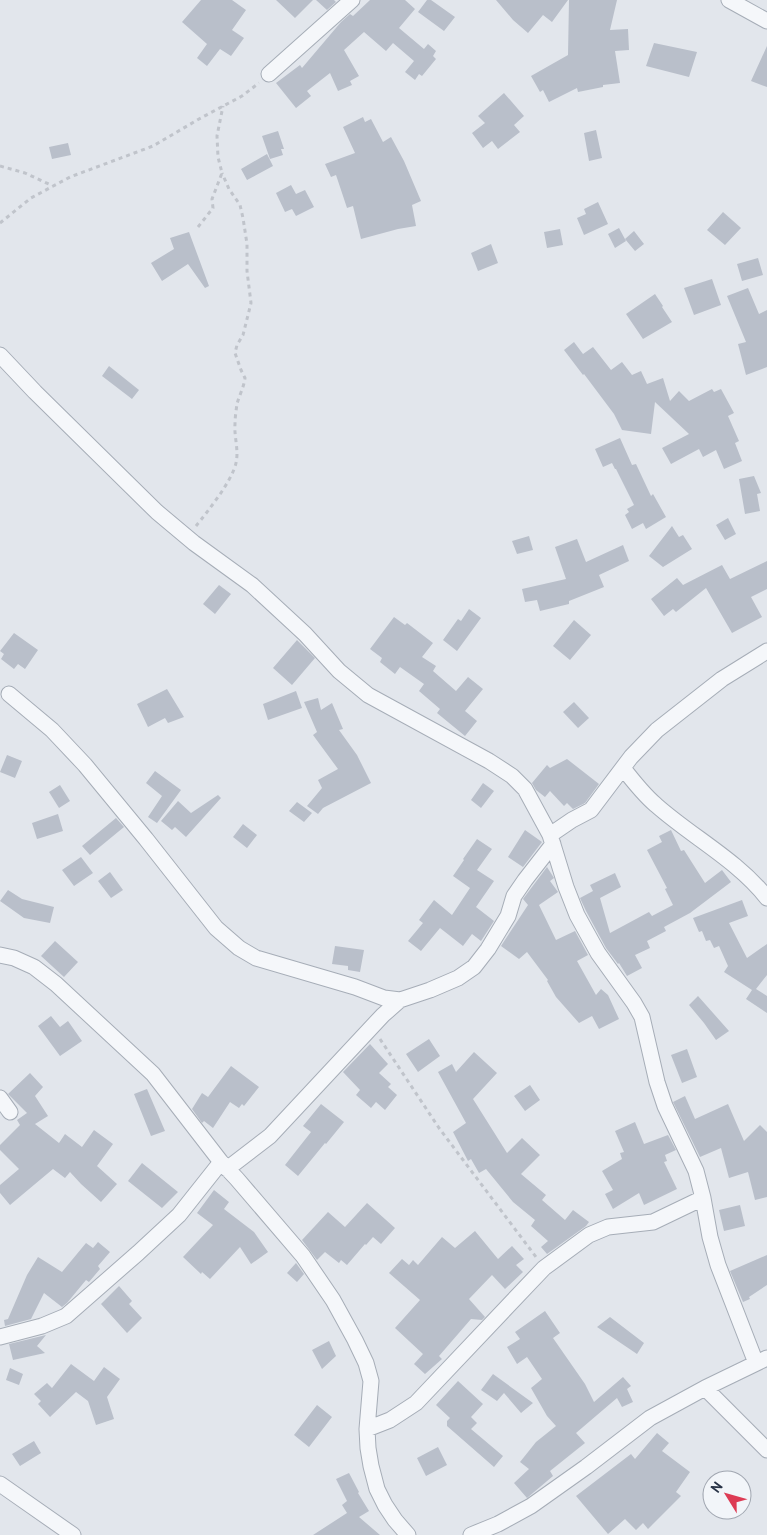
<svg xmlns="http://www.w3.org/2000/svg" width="767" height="1535" font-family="'PT Sans',sans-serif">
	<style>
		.building { fill: #b9bfca }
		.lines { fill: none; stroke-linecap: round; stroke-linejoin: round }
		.minor-casing { stroke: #a6adb7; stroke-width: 17 }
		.path { stroke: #c0c4cb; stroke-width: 3; stroke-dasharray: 4 4; stroke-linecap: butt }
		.minor { stroke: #f5f7fa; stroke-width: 15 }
	</style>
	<rect width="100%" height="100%" fill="#e2e6ec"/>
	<!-- building -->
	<path class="building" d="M201,0h31l14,10 -14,20 12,8 -13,18 -11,-7 -13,17 -10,-8 10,-14 -25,-22z
		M276,0h37l-18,18z
		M316,0h18l2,2 -9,8z
		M370,0h35l10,9 -16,19 25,21 4,-5 8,7 -3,5 3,3 -14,17 -3,-2 -4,6 -10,-8 9,-11 -21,-18 -7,8 -22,-19 -20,18 15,26 -9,5 2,4 -14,6 -8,-18 -23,18 4,5 -15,12 -20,-25 24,-18 2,3 39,-46 9,-8 3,2z
		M427,0h4l24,17 -11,14 -26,-19z
		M496,0h72l-16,22 -9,-7 -15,18 -15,-13z
		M569,0h48l-7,30 18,-1 1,21 -14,1 5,32 -17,2v2l-25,5 -1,-4 -28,14 -6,-12 -3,2 -9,-16 37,-21z
		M654,43l43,9 -8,25 -43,-11z
		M767,46v41l-16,-6z
		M504,93l20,23 -10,9 6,7 -22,17 -6,-8 -9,7 -11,-15 13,-10 -7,-7z
		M363,117l2,5 6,-3 12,23 8,-5 13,24 17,40 -9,4 4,21 -18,3 -37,10 -8,-33 -6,2 -11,-33 -5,2 -6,-13 30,-11 -12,-26z
		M596,130l6,28 -13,3 -5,-28z
		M278,131l6,18h-3l2,6 -13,4 -8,-23z
		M68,143l3,12 -19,4 -3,-12z
		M267,154l6,12 -26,14 -6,-11z
		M291,185l5,9 9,-4 9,17 -18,9 -4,-7 -7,3 -9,-19z
		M598,202l10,22 -24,11 -7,-17 9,-4 -2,-5z
		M723,212l18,16 -16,17 -18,-15z
		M619,228l7,13 -11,7 -7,-14z
		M560,229l3,16 -16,3 -3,-16z
		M634,231l10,13 -9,7 -10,-12z
		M189,232l20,54 -4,2 -17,-24 -26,17 -11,-18 23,-14 -4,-11z
		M491,244l7,19 -20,8 -7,-18z
		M758,258l5,17 -21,6 -5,-17z
		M712,279l9,26 -27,10 -10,-27z
		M748,288l11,26 8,-4v57l-21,8 -8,-31 8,-2 -19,-46z
		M655,294l8,12 -1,1 10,15 -29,17 -17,-25z
		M574,342l9,12 10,-7 18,23 11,-8 10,13 9,-4 6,13 16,-6 7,23 9,-10 10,10 23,-12 2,3 7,-3 13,24 -6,3 11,25 -4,2 7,18 -18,8 -8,-19 -13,7 -4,-8 -28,15 -9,-16 27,-14 -34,-32 -4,32 -29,-4 -8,-16 -30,-40 -1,1 -19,-25z
		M109,366l30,24 -7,9 -30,-23z
		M620,438l12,27 4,-1 15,32 2,-2 13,23 -20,12 -3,-6 -11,6 -7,-14 4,-3 -2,-3 7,-4 -18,-36h-1l-3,-6 -9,4 -8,-18z
		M754,476l7,17 -4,1 3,17 -15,3 -6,-35z
		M728,518l8,16 -11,6 -9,-15z
		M672,526l7,11 4,-2 9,14 -29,18 -14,-11z
		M529,536l4,14 -16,4 -5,-13z
		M577,539l9,23 37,-17 6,16 -30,14 5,12 -35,14v3l-29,7 -3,-11 -12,2 -3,-13 44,-10 -11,-32z
		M767,561v28l-16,8 11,20 -30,16 -26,-45 -30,24 -3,-3 -9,7 -13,-17 26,-21 6,7 39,-20 8,14z
		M219,585l12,9 -16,20 -12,-10z
		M469,609l12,9 -24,33 -14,-11 15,-21 3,2z
		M394,617l11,8 2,-2 26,20 -11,14 14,9 -3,5 23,20 12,-14 15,12 -18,22 12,10 -12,15 -28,-23 3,-4 -21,-18 5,-7 -24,-17 -5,7 -15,-12 2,-4 -12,-9z
		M574,620l17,15 -21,25 -17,-14z
		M14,633l24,17 -13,19 -7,-5 -4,5 -13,-10 3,-5 -4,-3z
		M297,640l18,18 -23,27 -19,-17z
		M167,689l17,28 -16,6 -3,-5 -17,9 -11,-23z
		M296,691l6,17 -34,12 -5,-16z
		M318,698l3,12 11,-7 11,26 -4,1 18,25 14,28 -48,25 -5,6 -11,-8 15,-18 -4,-8 20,-11 -25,-34 4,-3 -13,-30z
		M574,702l15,16 -11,10 -15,-16z
		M7,755l15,6 -7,17 -15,-6z
		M567,759l32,25 -14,19 -12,6 -6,-6 -3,3 -14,-15 -5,6 -9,-7 -4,-7 15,-18 3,3z
		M155,771l26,19 -24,33 -9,-6 14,-21 -16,-13z
		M483,783l11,8 -13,17 -10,-8z
		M60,785l10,16 -11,7 -10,-16z
		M218,795l3,3 -35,39 -11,-10 -3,3 -11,-9 17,-20 13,12z
		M297,802l15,11 -8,9 -15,-11z
		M58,814l5,17 -26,8 -5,-16z
		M116,818l8,9 -34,28 -8,-9z
		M243,824l14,11 -10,13 -14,-11z
		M525,830l17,12 -19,25 -15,-10z
		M671,830l10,21 3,-1 21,33 17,-13 9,12 -41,31 -26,14 2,4 -19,10 3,7 -15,7 7,13 -15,8 -8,-13 -1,1 -12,-16 -20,-37 -6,-13 13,-7 -3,-6 25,-12 6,14 -21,11 10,35 39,-21 3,4 21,-11 -8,-16 2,-1 -20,-38 15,-8 -3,-6z
		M477,839l15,10 -15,21 17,11 -18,26 18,14 -13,20 -9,-7 -9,12 -23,-18 -19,23 -13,-10 15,-18 -4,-3 15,-20 18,15 18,-27 -17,-12 11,-16 -1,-1z
		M81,857l12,16 -19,13 -12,-16z
		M547,867l7,11 -4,3 8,11 -19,13 17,35 19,-9 13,24 -11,6 19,34 5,-6 7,6 11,24 -20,10 -7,-13 -13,7 -23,-26 -9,-16 1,-1 -21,-28 -8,7 -18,-13 27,-41 -5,-6z
		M110,872l13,18 -12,8 -13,-17z
		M8,890l14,9 32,8 -4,16 -26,-5 -24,-17z
		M742,900l6,16 -19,7 18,35 20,-14v31l-11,14 11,7v17l-21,-14 6,-9 -28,-18 4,-6 -9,-20 -5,2 -4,-8 -4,1 -4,-10 -3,1 -6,-14z
		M55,941l23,21 -14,15 -23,-21z
		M335,946l29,4 -4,22 -12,-2v-4l-16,-2z
		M698,996l31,35 -13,9 -12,-17 -15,-18z
		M51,1016l9,11 8,-6 14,20 -22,15 -22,-30z
		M429,1039l11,17 -22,16 -12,-18z
		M370,1044l18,20 -9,9 12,11 -3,3 9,8 -12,15 -9,-8 -5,6 -15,-13 4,-5 -17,-18z
		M687,1049l10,28 -15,6 -11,-28z
		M474,1052l23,21 -24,26 34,54 15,-15 18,17 -19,19 25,21 -4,5 23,20 8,-10 16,12 -3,4 -39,28 -6,-7 7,-6 -17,-15 4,-6 -22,-18 -27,-33 -7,4 -8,-14 -3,2 -15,-29 13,-9 -28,-51 14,-8 4,8z
		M231,1066l28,21 -15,19 -2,-2 -3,4 -9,-6 -17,26 -9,-7 -2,2 -10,-14 10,-16 6,4z
		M30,1073l13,14 -8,9 13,20 -13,8 24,19 6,-9 17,13 12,-17 19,14 -16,22 20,18 -16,18 -20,-18 -11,-12 -5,6 -12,-9 -43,36 -10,-12v-8l19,-16 -19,-19v-5l20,-20 -3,-5 10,-7 -19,-19z
		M530,1085l10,15 -15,11 -11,-15z
		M147,1089l18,42 -14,5 -17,-42z
		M685,1096l10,23 33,-15 16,37 16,-16 7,7v65l-12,3 -7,-28 -19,6 -8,-30 -21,9 -27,-55z
		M321,1104l23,18 -18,22 -1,-1 -27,33 -13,-11 26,-33 -8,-6z
		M635,1122l9,22 24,-9 8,15 -11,5 2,6 -3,1 13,27 -33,16 -5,-12 -26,16 -8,-15 8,-4 -11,-19 20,-12 -2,-6 4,-1 -9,-21z
		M142,1163l36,29 -16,16 -34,-27z
		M214,1190l15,12 -5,7 30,23 14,20 -17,12 -11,-17 -30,32 -8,-7 -1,2 -18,-17 30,-32 -16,-12z
		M367,1203l28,25 -14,16 -8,-7 -7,8 -1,-1 -18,21 -6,-5 -2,3 -14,-11 -8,8 -15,-20 26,-28 17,15z
		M740,1205l5,21 -21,5 -5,-21z
		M475,1231l23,28 14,-13 12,13 -8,6 7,7 -18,17 -13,-14 -23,24 16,18 -3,3 -11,-1 -32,37 3,3 -17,15 -11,-10 9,-10 -28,-26 25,-28 -31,-27 13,-14 7,6 4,-5 5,5 24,-28 13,11z
		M98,1242l12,10 -12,14 2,3 -11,13 -3,-2 -19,23 -5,4 -18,-14 -13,26 -26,7 -1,-6 4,-1 19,-44 11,-18 24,15 24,-29 7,5z
		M767,1255v30l-18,12 1,2 -7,3 -13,-31z
		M296,1263l8,11 -7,8 -10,-9z
		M119,1286l13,15 -3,3 13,14 -15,15 -26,-29z
		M545,1311l15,22 -7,5 32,46 9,18 29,-25 8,9 -4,3 6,13 -11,5 -5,-9 -41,35 9,10 -35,28 3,5 -26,22 -13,-15 15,-14 -9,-7 16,-20 20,-16 -9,-10 -16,-28 11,-9 -15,-22 -10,7 -10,-17 13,-8 -5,-7z
		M610,1317l34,26 -7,11 -40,-27z
		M46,1335l-9,11 8,7 -32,7 -4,-16z
		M329,1341l7,15 -14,13 -10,-19z
		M71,1364l23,17 10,-14 16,12 -13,18 7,22 -18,6 -8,-24 -12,-9 -26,25 -12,-13 3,-3 -7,-7 13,-11 5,5z
		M10,1368l13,6 -4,11 -13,-5z
		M493,1374l33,24 7,5 -12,10 -17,-20 -7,8 -16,-11z
		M458,1381l25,23 -12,13 6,6 -6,6 32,27 -9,11 -47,-41v-5l3,-3 -14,-13z
		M317,1405l15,12 -23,30 -15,-12z
		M657,1433l12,10 -7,8 28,21 -14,20 5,4 -33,33 -5,-6 -7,7 -11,-11 -17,15 -32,-38 55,-42 4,5z
		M34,1441l7,12 -21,13 -8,-12z
		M438,1447l9,18 -21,11 -9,-18z
		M349,1473l10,19 -1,1 11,18 -10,6 21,18h-67l34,-22 -5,-8 5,-4 -11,-22z"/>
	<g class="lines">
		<!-- minor casing -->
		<g class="minor-casing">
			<path id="minor" d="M729,0l38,21
				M269,74l83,-74
				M0,355l35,37 122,120 37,31 58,42 53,49 34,37 29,24 121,66 23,15 13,13 25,46 16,52 11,28 21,38 36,50 8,14 15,65 8,24 31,65 7,27 7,39 8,28 38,98
				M9,694l43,36 33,35 61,74 70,89 23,20 17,10 99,29 29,11 16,2
				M623,768c10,13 20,26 33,37 36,32 81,55 111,93
				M550,835l22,-15 19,-10 40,-53 26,-27 65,-51 45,-28
				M0,955l14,3 20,9 22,17 97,90 68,88 16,17 66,77 30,44 22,40 11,23 5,18 -4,48 1,19 3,18 6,23 8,16 10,15 13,15
				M0,1098l10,14
				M227,1169l43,-33 113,-121 17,-15 30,-10 28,-12 16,-11 14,-18 20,-33 6,-20 11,-16 28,-36
				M0,1337l42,-11 24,-10 72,-63 41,-38 42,-53
				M705,1388l62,62
				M367,1429l23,-9 26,-17 128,-135 45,-33 19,-8 45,-5 50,-24
				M0,1484l73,51
				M471,1535l27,-11 33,-18 55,-39 64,-49 55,-30 62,-30"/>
		</g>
		<!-- path -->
		<path class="path" d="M0,166l25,7 28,13
			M0,223l31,-25 39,-21 83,-31 46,-27 43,-23 17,-13
			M198,227l15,-19 -1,-9 10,-26 -4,-16 -1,-21 6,-30
			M196,526c12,-15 36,-45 40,-63 3,-13 -2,-26 -1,-39 0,-6 1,-13 2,-20 2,-8 7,-17 8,-26l-4,-8 -6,-17 2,-8 6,-10 8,-32 -4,-32v-27l-4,-26 -3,-13 -11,-16 -7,-16
			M380,1039l59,89 97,129"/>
		<!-- minor -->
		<use href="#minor" class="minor"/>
	</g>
	<!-- north arrow -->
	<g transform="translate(727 1495) rotate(307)"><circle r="24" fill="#f2f5f9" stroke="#a1a7b1"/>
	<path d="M0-4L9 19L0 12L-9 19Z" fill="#dd3b54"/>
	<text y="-8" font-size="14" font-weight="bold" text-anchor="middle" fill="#283346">N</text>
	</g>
</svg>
